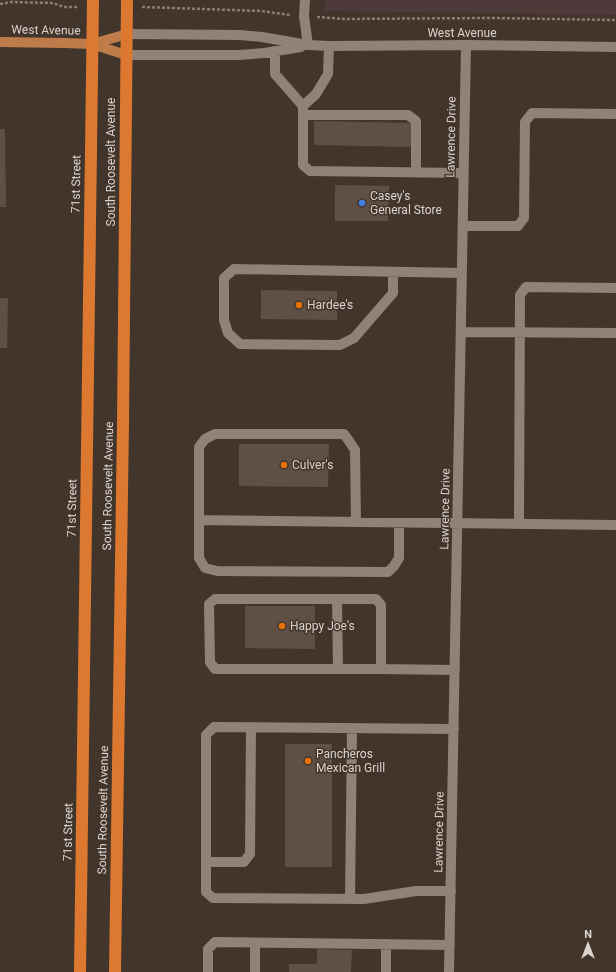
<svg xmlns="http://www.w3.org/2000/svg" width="616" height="972" font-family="Roboto,sans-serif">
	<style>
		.education { fill: #4e393b }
		.building { fill: #5e5045 }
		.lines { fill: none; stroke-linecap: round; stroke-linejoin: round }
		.path { stroke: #897e76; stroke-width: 2.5; stroke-dasharray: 3 2; stroke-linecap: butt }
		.minor { stroke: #918176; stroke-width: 10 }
		.major { stroke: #be7c4b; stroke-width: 10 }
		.highway { stroke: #dc782f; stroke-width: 12 }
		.shop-dot { fill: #3f7fe0; stroke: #42352b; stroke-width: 1.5 }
		.food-dot { fill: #e8710a; stroke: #42352b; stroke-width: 1.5 }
		.labels { text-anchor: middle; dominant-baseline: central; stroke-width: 3; stroke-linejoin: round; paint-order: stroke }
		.street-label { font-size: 12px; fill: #dcd3cd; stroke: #42352b }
		.poi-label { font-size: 12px; fill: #dcd3cd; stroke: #42352b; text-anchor: start }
	</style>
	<rect width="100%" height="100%" fill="#42352b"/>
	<!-- education -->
	<path class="education" d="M326,0h290v15l-291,-4z"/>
	<!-- building -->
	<path class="building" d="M314,121l97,2v24l-97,-2z
		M0,129h5l1,78h-6z
		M335,185l54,1 -1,35h-53z
		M261,290l76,1v29l-76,-1z
		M0,298h8l-1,50h-7z
		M239,444h90l-1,43 -89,-1z
		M245,606h70v43l-70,-1z
		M285,744h47v123h-47z
		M317,949l35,1 -1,22h-62v-8h28z"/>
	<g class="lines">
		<!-- path -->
		<path class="path" d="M0,4l12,-2 41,1 11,4h15
			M142,7l119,4 29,4
			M317,17l27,2 145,-1 127,2"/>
		<!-- minor -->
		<path class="minor" d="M305,0l-1,16 4,29
			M127,34l113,1 22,2 46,8 21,1 137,-1 150,2
			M275,51v23l28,32v59l7,6 153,2
			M126,55h114l24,-2 37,-6
			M303,106l13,-12 12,-20 1,-28
			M303,115h105l8,6v51
			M463,226h55l6,-8 1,-96 7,-9 84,1
			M393,272v21l-39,45 -14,7 -100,-1 -12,-11 -4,-13v-42l10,-9 228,4
			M461,332l155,1
			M199,520l417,5
			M356,522l-1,-72 -6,-9 -5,-7h-129l-10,5 -6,8v111l6,10 12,3 171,1 6,-6 5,-8v-35
			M519,524l1,-229 6,-8 90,1
			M337,599l1,70
			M381,669v-64l-5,-6h-161l-6,5 1,58 5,7h166l74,1
			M206,862h38l6,-8 1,-127
			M451,891h-35l-52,8 -151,-1 -7,-6v-157l8,-8 240,2
			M350,899l2,-171
			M255,943v29
			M208,972v-23l7,-7 235,3
			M386,972v-28
			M449,972l17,-927"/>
		<!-- major -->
		<path class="major" d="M0,42l64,1 28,1 34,11
			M92,44l35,-10"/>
		<!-- highway -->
		<path class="highway" d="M80,972l13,-972
			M115,972l8,-549 4,-423"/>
	</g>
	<!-- markers -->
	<circle class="shop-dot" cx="362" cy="203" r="4"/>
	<g class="food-dot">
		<circle cx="299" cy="305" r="4"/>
		<circle cx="284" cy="465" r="4"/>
		<circle cx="282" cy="626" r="4"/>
		<circle cx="308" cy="761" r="4"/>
	</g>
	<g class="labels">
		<!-- street labels -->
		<g class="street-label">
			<text transform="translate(46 30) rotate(1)">West Avenue</text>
			<text x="462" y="33">West Avenue</text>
			<text transform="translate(451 137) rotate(-89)">Lawrence Drive</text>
			<text transform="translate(111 162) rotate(-90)">South Roosevelt Avenue</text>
			<text transform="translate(76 184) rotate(-89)">71st Street</text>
			<text transform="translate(108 486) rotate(-89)">South Roosevelt Avenue</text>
			<text transform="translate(72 508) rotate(-89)">71st Street</text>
			<text transform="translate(445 509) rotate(-89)">Lawrence Drive</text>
			<text transform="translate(103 810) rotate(-89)">South Roosevelt Avenue</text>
			<text transform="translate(68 832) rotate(-89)">71st Street</text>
			<text transform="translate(439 832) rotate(-89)">Lawrence Drive</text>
		</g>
		<!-- poi labels -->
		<g class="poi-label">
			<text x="370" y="196">Casey's<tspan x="370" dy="14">General Store</tspan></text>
			<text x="307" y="305">Hardee's</text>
			<text x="292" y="465">Culver's</text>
			<text x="290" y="626">Happy Joe's</text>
			<text x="316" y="754">Pancheros<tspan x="316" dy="14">Mexican Grill</tspan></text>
		</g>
	</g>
	<!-- north arrow -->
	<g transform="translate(588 944)" stroke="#42352b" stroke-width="3" paint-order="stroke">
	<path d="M0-3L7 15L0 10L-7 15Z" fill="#dcd3cd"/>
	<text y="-6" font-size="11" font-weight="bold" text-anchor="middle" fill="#dcd3cd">N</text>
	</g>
</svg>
